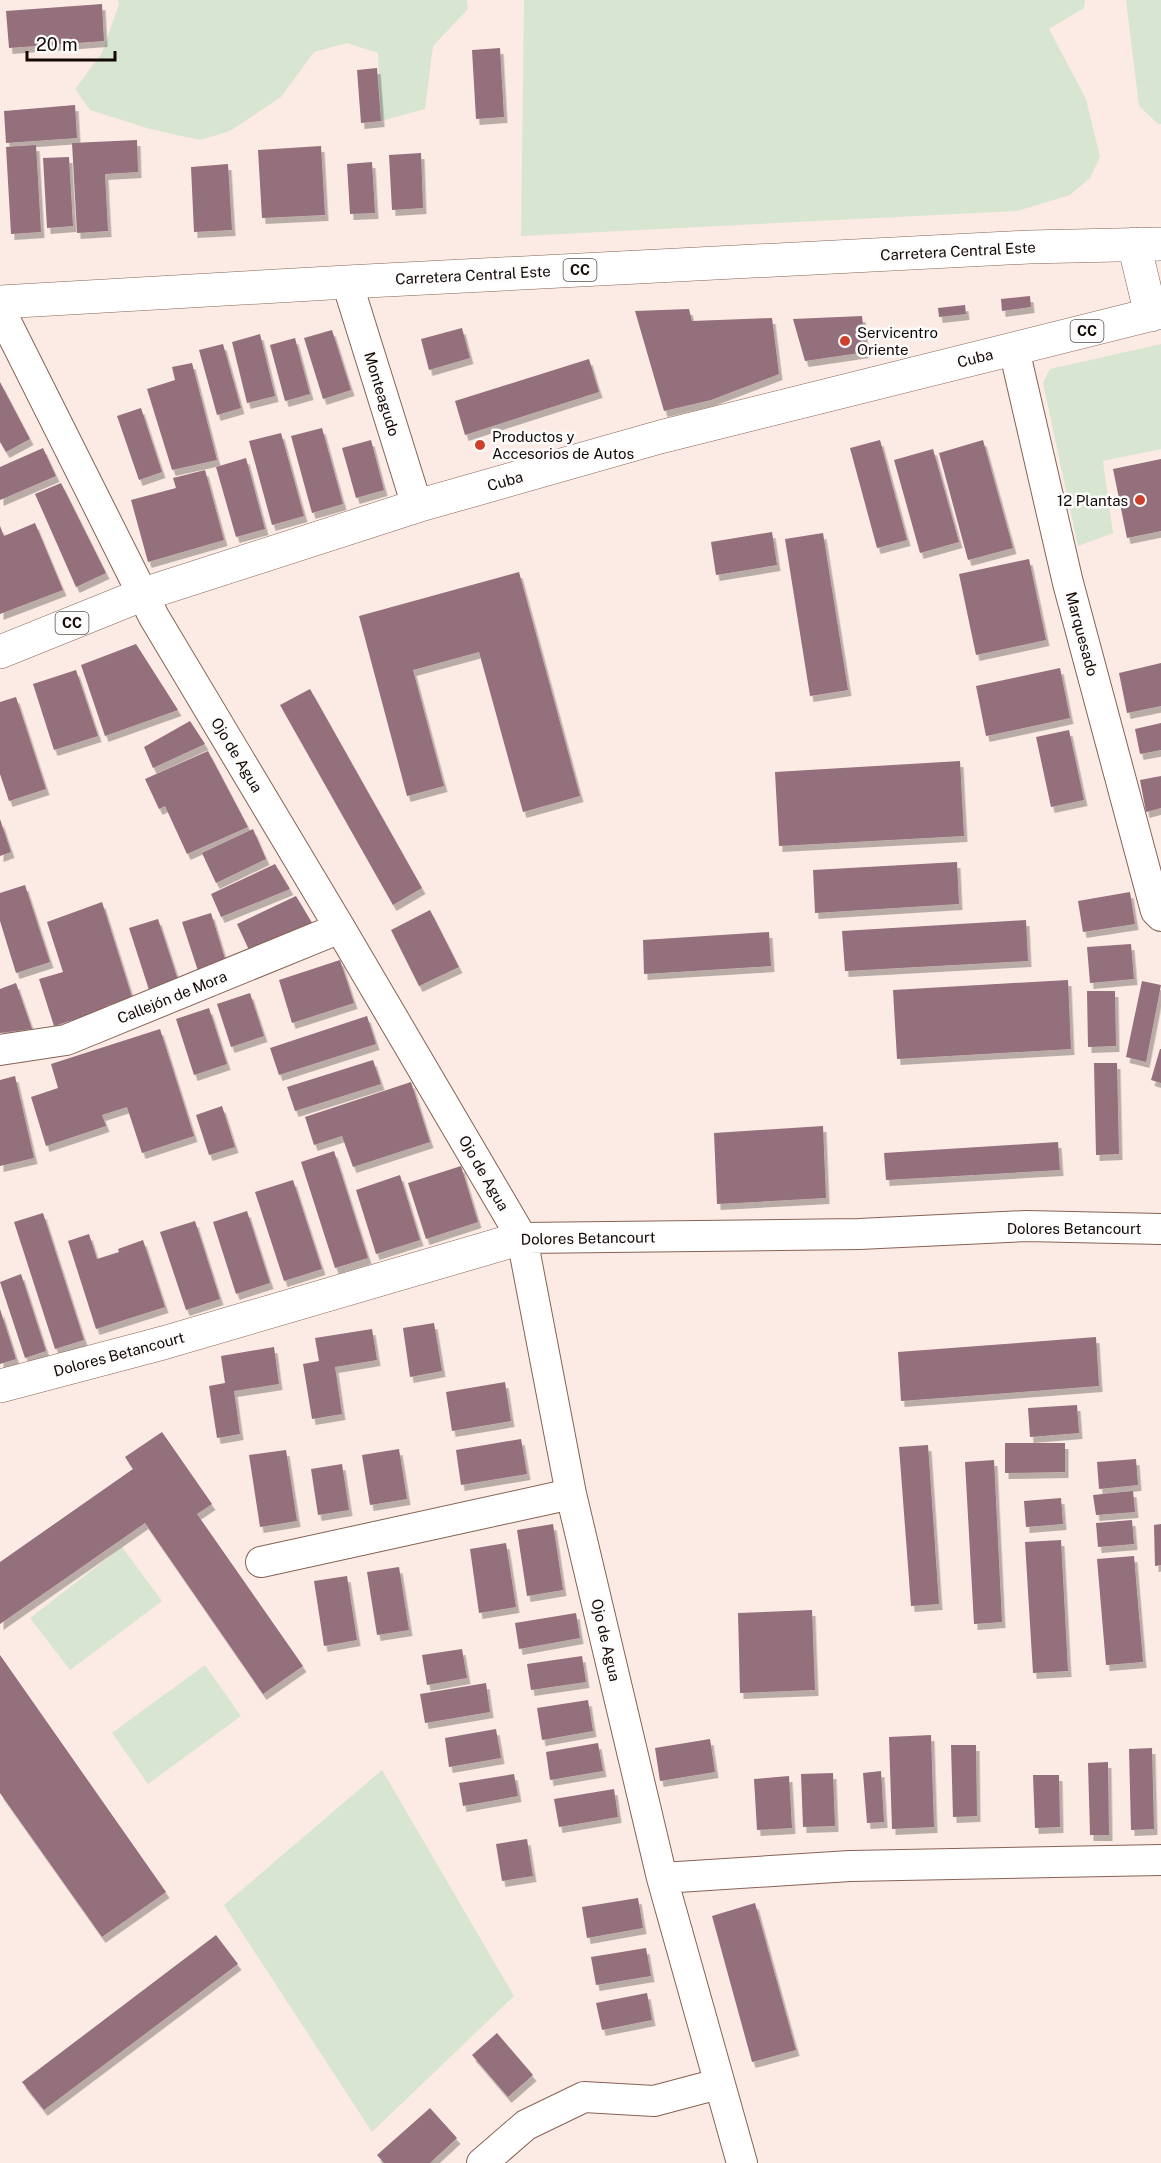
<svg xmlns="http://www.w3.org/2000/svg" width="1161" height="2163" font-family="'Public Sans',sans-serif">
	<style>
		.green { fill: #d7e5d1 }
		.building { fill: #946f7b; filter: url(#shadow) }
		.lines { fill: none; stroke-linecap: round; stroke-linejoin: round }
		.minor-casing { stroke: #866355; stroke-width: 32 }
		.tertiary-casing { stroke: #866355; stroke-width: 34 }
		.primary-casing { stroke: #866355; stroke-width: 34 }
		.minor { stroke: #fff; stroke-width: 30 }
		.tertiary { stroke: #fff; stroke-width: 33 }
		.primary { stroke: #fff; stroke-width: 33 }
		.poi-dot { fill: #cd412c; stroke: #fcfcfc; stroke-width: 2 }
		.labels { text-anchor: middle; dominant-baseline: central; stroke-width: 5; stroke-linejoin: round; paint-order: stroke }
		.shield { fill: #fcfcfc; stroke: #5a514e; stroke-width: 1.5 }
		.shield-label { font-size: 14px; font-weight: bold; fill: #140804 }
		.street-label { font-size: 15px; fill: #140804; stroke: #fcfcfc }
		.poi-label { font-size: 15px; fill: #140804; stroke: #fcfcfc; text-anchor: start }
	</style>
	<defs>
		<filter id="shadow"><feDropShadow dx="3.5" dy="6" stdDeviation="0" flood-color="#0004"/></filter>
	</defs>
	<rect width="100%" height="100%" fill="#fcebe4"/>
	<!-- green -->
	<path class="green" d="M118,0h349l1,9 -35,37 -8,63 -44,12 -3,-68 -31,-10 -33,9 -33,45 -51,34 -30,9 -50,-11 -60,-19 -15,-21 27,-36 17,-49z
		M524,0h561l-1,8 -35,21 37,70 14,58 -10,21 -20,17 -53,16 -496,25z
		M1126,0h35v124h-3l-19,-18z
		M1161,344v105l-58,12 10,72 -35,13 -35,-163 7,-14z
		M122,1547l40,54 -92,69 -40,-52z
		M205,1665l36,51 -93,68 -36,-51z
		M382,1770l132,226 -142,136 -148,-227z"/>
	<!-- building -->
	<path class="building" d="M102,4l2,37 -95,7 -3,-37z
		M500,48l4,69 -28,2 -4,-69z
		M377,68l4,53 -20,2 -4,-53z
		M75,105l2,33 -71,5 -2,-32z
		M137,140l1,32 -33,2 3,57 -31,2 -5,-90z
		M36,145l5,87 -30,2 -5,-87z
		M321,146l4,69 -63,3 -4,-68z
		M421,153l2,55 -31,2 -3,-55z
		M69,157l4,69 -26,2 -4,-70z
		M372,162l3,51 -25,1 -3,-50z
		M228,164l4,66 -38,2 -3,-65z
		M1030,296l1,11 -29,4 -1,-12z
		M965,305l1,9 -27,3 -1,-9z
		M689,309l3,12 80,-3 7,56 -68,26 -47,11 -29,-100z
		M862,316l4,36 -61,9 -12,-42z
		M462,328l8,30 -41,12 -8,-31z
		M332,330l19,60 -28,9 -19,-61z
		M260,334l15,62 -28,7 -15,-61z
		M295,338l15,56 -25,7 -15,-56z
		M223,344l18,64 -24,7 -18,-65z
		M589,359l10,33 -134,43 -10,-34z
		M192,363l25,97 -45,10 -25,-81 28,-9 -3,-13z
		M0,382l30,57 -24,13 -6,-10z
		M141,408l21,64 -23,8 -22,-64z
		M322,428l21,76 -31,9 -21,-77z
		M281,433l23,83 -32,9 -23,-84z
		M371,440l13,50 -28,8 -14,-50z
		M880,440l27,100 -30,8 -27,-100z
		M983,440l30,108 -45,12 -29,-107z
		M43,448l13,28 -56,24v-33z
		M933,449l26,93 -39,11 -26,-93z
		M246,458l19,71 -29,8 -20,-70z
		M1161,459v72l-34,7 -14,-69z
		M205,470l19,70 -76,22 -17,-62 45,-12 -3,-10z
		M61,483l45,90 -30,14 -41,-93z
		M35,523l28,67 -63,24v-88l4,10z
		M772,532l5,33 -61,10 -5,-33z
		M823,533l25,157 -38,6 -25,-157z
		M1029,559l17,81 -70,15 -17,-81z
		M519,572l61,224 -57,16 -44,-160 -66,18 31,116 -37,10 -48,-180z
		M136,644l42,66 -73,26 -24,-71z
		M1161,663v43l-34,7 -8,-40z
		M1060,668l10,50 -84,18 -10,-50z
		M76,670l22,66 -44,14 -21,-66z
		M310,689l112,199 -29,17 -113,-200z
		M16,697l30,92 -37,12 -9,-27v-72z
		M190,721l15,23 -52,24 -9,-21z
		M1161,723v27l-21,4 -5,-25z
		M1069,730l15,70 -33,7 -15,-70z
		M208,751l40,76 -61,27 -22,-48 -6,3 -14,-30z
		M960,761l4,75 -185,10 -4,-74z
		M1161,776v32l-15,4 -6,-32z
		M0,819l11,33 -11,4z
		M253,829l13,30 -50,24 -14,-30z
		M957,862l2,42 -144,9 -2,-43z
		M275,864l15,25 -69,28 -10,-23z
		M25,885l25,77 -34,11 -16,-52v-28z
		M1130,892l5,32 -52,8 -5,-31z
		M296,896l16,27 -63,27 -12,-26z
		M102,902l30,95 -26,9 1,3 -53,17 -15,-47 24,-7 -16,-50z
		M430,910l29,57 -40,19 -28,-56z
		M211,913l15,49 -28,9 -16,-49z
		M158,919l21,64 -29,10 -21,-65z
		M1026,920l2,41 -183,10 -3,-40z
		M769,932l2,34 -127,8 -1,-34z
		M1131,944l3,35 -44,4 -3,-36z
		M340,960l14,43 -62,20 -13,-43z
		M1068,980l3,69 -174,10 -4,-69z
		M1142,981l19,4 -15,77 -20,-5z
		M16,983l16,46 -32,4v-44z
		M1087,991h28l1,55 -28,1z
		M250,993l14,43 -33,11 -14,-43z
		M209,1008l18,56 -33,11 -18,-56z
		M367,1016l9,28 -97,31 -9,-27z
		M160,1029l34,107 -52,17 -15,-46 -25,8 4,11 -60,20 -15,-49 27,-9 -7,-24z
		M1160,1049h1v34l-10,-3z
		M373,1060l8,24 -86,27 -8,-24z
		M1094,1063h23l2,91 -23,1z
		M15,1076l19,82 -34,8v-86z
		M411,1082l19,60 -77,25 -11,-31 -28,9 -9,-28z
		M222,1106l13,41 -26,8 -13,-40z
		M823,1126l3,72 -109,6 -3,-71z
		M1058,1142l2,28 -174,10 -2,-27z
		M334,1151l34,107 -33,10 -34,-106z
		M461,1166l17,56 -52,17 -18,-56z
		M400,1175l20,65 -44,14 -20,-64z
		M293,1180l29,89 -38,12 -29,-89z
		M247,1211l23,72 -34,11 -23,-72z
		M43,1213l41,127 -29,9 -41,-127z
		M195,1221l25,78 -34,11 -26,-78z
		M89,1234l8,25 22,-7 -1,-3 25,-9 22,67 -69,22 -28,-88z
		M21,1274l25,77 -21,7 -25,-76z
		M0,1309l16,50 -16,5z
		M434,1323l8,48 -32,6 -7,-49z
		M372,1329l5,31 -42,7 7,47 -30,5 -9,-55 16,-3 -4,-23z
		M1096,1337l3,49 -198,15 -3,-49z
		M274,1347l5,37 -45,7 6,43 -23,4 -8,-52 16,-3 -4,-27z
		M505,1382l6,39 -59,10 -6,-39z
		M1077,1405l2,28 -49,4 -2,-29z
		M162,1432l50,72 -15,10 106,152 -40,28 -118,-171 -145,101v-62l133,-93 -8,-12z
		M521,1439l6,35 -66,11 -5,-35z
		M1005,1443h60v29l-60,1z
		M928,1445l11,159 -28,2 -12,-159z
		M399,1449l8,50 -37,6 -8,-50z
		M286,1450l11,71 -37,6 -11,-72z
		M1136,1459l2,26 -39,4 -2,-27z
		M994,1460l8,162 -28,2 -9,-162z
		M342,1464l7,46 -31,5 -7,-46z
		M1133,1491l2,21 -39,3 -3,-20z
		M1061,1498l2,26 -37,3 -2,-26z
		M1132,1520l2,24 -36,3 -2,-24z
		M553,1524l10,66 -36,6 -10,-66z
		M1161,1524v41l-6,1 -1,-41z
		M1061,1540l7,131 -35,2 -8,-131z
		M506,1543l10,64 -37,6 -9,-64z
		M1134,1556l9,106 -37,3 -9,-106z
		M399,1567l10,63 -32,5 -10,-63z
		M347,1576l10,64 -33,6 -10,-65z
		M812,1610l3,80 -75,3 -2,-80z
		M576,1613l4,25 -61,11 -4,-26z
		M462,1649l5,29 -40,7 -5,-30z
		M0,1655l166,237 -64,45 -102,-144z
		M582,1656l4,26 -55,8 -4,-26z
		M486,1683l4,29 -65,11 -5,-29z
		M588,1700l5,31 -51,9 -5,-32z
		M496,1729l5,29 -52,9 -4,-29z
		M931,1735l3,92 -42,2 -3,-92z
		M710,1739l5,33 -55,9 -5,-33z
		M598,1743l5,28 -53,9 -4,-28z
		M951,1745h25l1,71 -24,1z
		M1152,1748l2,81 -23,1 -2,-81z
		M1108,1762l1,73h-19l-2,-72z
		M881,1771l3,51 -17,1 -4,-50z
		M833,1773l2,53 -32,1 -2,-53z
		M514,1774l4,22 -55,10 -4,-23z
		M1033,1775h26l1,52 -25,1z
		M789,1776l3,52 -35,2 -3,-51z
		M614,1789l4,28 -59,10 -5,-28z
		M527,1839l6,37 -31,5 -6,-37z
		M638,1898l5,30 -56,10 -5,-31z
		M755,1903l41,147 -44,12 -40,-146z
		M216,1935l22,29 -194,146 -22,-28z
		M646,1948l5,28 -55,9 -5,-28z
		M647,1993l5,27 -50,10 -6,-27z
		M497,2033l36,42 -25,22 -36,-42z
		M430,2108l27,30 -27,25h-46l-7,-8z"/>
	<g class="lines">
		<!-- minor casing -->
		<g class="minor-casing">
			<path id="minor" d="M347,282l70,224
				M0,310l154,307 186,311 182,310 49,256 91,384 80,285
				M1014,349l54,234 88,328 5,5
				M0,1050l66,-10 274,-112
				M522,1238l337,-4 167,-8 135,3
				M261,1562l310,-68
				M662,1878l188,-12 311,-6
				M482,2163l44,-38 58,-28 70,4 64,-17"/>
		</g>
		<!-- tertiary casing -->
		<g class="tertiary-casing">
			<path id="tertiary" d="M0,1386l163,-43 359,-105"/>
		</g>
		<!-- primary casing -->
		<g class="primary-casing">
			<path id="primary" d="M1134,244l17,71
				M0,302l347,-20 682,-35 132,-3
				M0,652l144,-58 273,-88 243,-69 501,-125"/>
		</g>
		<!-- minor -->
		<use href="#minor" class="minor"/>
		<!-- tertiary -->
		<use href="#tertiary" class="tertiary"/>
		<!-- primary -->
		<use href="#primary" class="primary"/>
	</g>
	<!-- markers -->
	<g class="poi-dot">
		<circle cx="845" cy="341" r="6"/>
		<circle cx="480" cy="445" r="6"/>
		<circle cx="1140" cy="500" r="6"/>
	</g>
	<g class="labels">
		<!-- shield labels -->
		<g class="shield">
			<rect x="563.5" y="259" width="33" height="22" rx="4.5"/>
			<rect x="1070.5" y="320" width="33" height="22" rx="4.5"/>
			<rect x="55.5" y="612" width="33" height="22" rx="4.5"/>
		</g>
		<g class="shield-label">
			<text x="580" y="270">CC</text>
			<text x="1087" y="331">CC</text>
			<text x="72" y="623">CC</text>
		</g>
		<!-- street labels -->
		<g class="street-label">
			<text transform="translate(958 251) rotate(-3)">Carretera Central Este</text>
			<text transform="translate(473 275) rotate(-3)">Carretera Central Este</text>
			<text transform="translate(975 358) rotate(-14)">Cuba</text>
			<text transform="translate(382 394) rotate(73)">Monteagudo</text>
			<text transform="translate(505 481) rotate(-16)">Cuba</text>
			<text transform="translate(1082 634) rotate(75)">Marquesado</text>
			<text transform="translate(237 755) rotate(59)">Ojo de Agua</text>
			<text transform="translate(172 997) rotate(-22)">Callejón de Mora</text>
			<text transform="translate(484 1173) rotate(60)">Ojo de Agua</text>
			<text x="1074" y="1228">Dolores Betancourt</text>
			<text transform="translate(588 1238) rotate(-1)">Dolores Betancourt</text>
			<text transform="translate(119 1354) rotate(-15)">Dolores Betancourt</text>
			<text transform="translate(606 1640) rotate(77)">Ojo de Agua</text>
		</g>
		<!-- poi labels -->
		<g class="poi-label">
			<text x="857" y="332">Servicentro<tspan x="857" dy="17">Oriente</tspan></text>
			<text x="492" y="436">Productos y<tspan x="492" dy="17">Accesorios de Autos</tspan></text>
			<text x="1128" y="500" text-anchor="end">12 Plantas</text>
		</g>
	</g>
	<!-- scale -->
	<path d="M27 51v9h88v-9" fill="none" stroke="#140804" stroke-width="3"/>
	<text x="36" y="51" font-size="18" fill="#140804" stroke="#fcfcfc" stroke-width="4.5" paint-order="stroke">20 m</text>
</svg>
